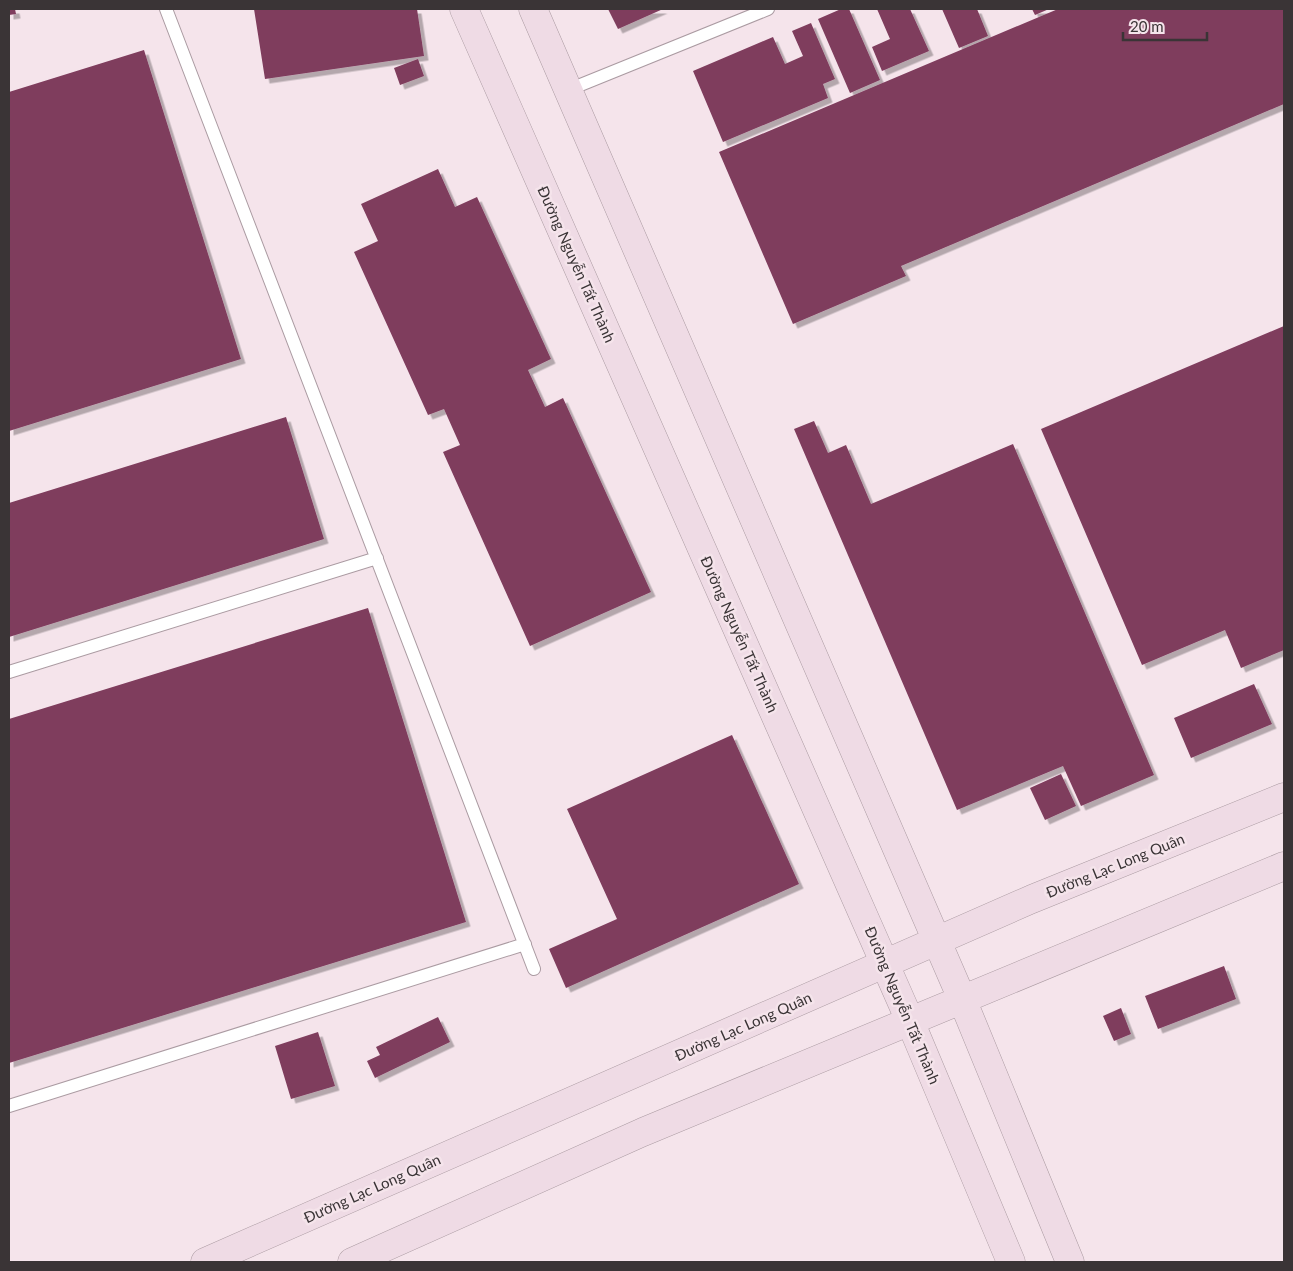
<svg xmlns="http://www.w3.org/2000/svg" width="1293" height="1271" font-family="Lato,sans-serif">
	<style>
		.building { fill: #7f3c5d; filter: url(#shadow) }
		.lines { fill: none; stroke-linecap: round; stroke-linejoin: round }
		.lane-casing { stroke: #ab9ba2; stroke-width: 14 }
		.secondary-casing { stroke: #ab9ba2; stroke-width: 29 }
		.lane { stroke: #fff; stroke-width: 12 }
		.secondary { stroke: #efdbe5; stroke-width: 28 }
		.labels { text-anchor: middle; dominant-baseline: central; stroke-width: 5; stroke-linejoin: round; paint-order: stroke }
		.street-label { font-size: 15px; fill: #3a3436; stroke: #f5e4eb }
	</style>
	<defs>
		<filter id="shadow"><feDropShadow dx="4.5" dy="4.5" stdDeviation="0" flood-color="#0004"/></filter>
	</defs>
	<rect width="100%" height="100%" fill="#f5e4eb"/>
	<!-- building -->
	<path class="building" d="M9,9h6l1,5 -7,1z
		M254,9h163l7,47 -159,23z
		M608,9h55l-45,20z
		M841,9h8l31,71 -30,13 -32,-74z
		M877,9h33l19,42 -47,20 -10,-24 18,-8z
		M942,9h35l11,27 -29,12z
		M1032,9h17l-14,6z
		M1058,9h226v95l-383,162 5,10 -113,48 -74,-172z
		M811,23l24,56 -12,5 5,14 -105,44 -30,-71 80,-34 12,27 18,-8 -11,-25z
		M144,50l97,309 -232,72v-339z
		M418,59l6,17 -24,9 -6,-17z
		M438,169l17,38 22,-10 74,162 -23,11 17,37 18,-9 88,194 -121,54 -87,-194 17,-7 -16,-36 -16,6 -74,-163 24,-11 -17,-37z
		M1284,326v324l-43,18 -16,-38 -83,35 -101,-236z
		M286,417l38,122 -315,98v-134z
		M814,421l14,32 18,-8 25,59 142,-60 141,331 -73,31 -18,-40 -106,44 -163,-381z
		M368,608l98,314 -457,141v-344z
		M1254,684l18,40 -81,34 -17,-40z
		M732,735l67,149 -233,104 -17,-39 68,-30 -50,-110z
		M1061,774l15,32 -31,14 -15,-32z
		M1224,966l12,33 -78,30 -13,-33z
		M1121,1008l10,26 -17,7 -11,-25z
		M438,1017l12,25 -75,36 -8,-17 13,-6 -4,-8z
		M318,1032l17,54 -44,13 -16,-53z"/>
	<g class="lines">
		<!-- lane casing -->
		<g class="lane-casing">
			<path id="lane" d="M166,9l368,960
				M568,90l200,-81
				M9,672l368,-114
				M9,1106l516,-162"/>
		</g>
		<!-- secondary casing -->
		<g class="secondary-casing">
			<path id="secondary" d="M464,9l446,1012 101,241
				M533,9l429,990 108,263
				M205,1262l827,-363 252,-102
				M352,1262l291,-130 641,-266"/>
		</g>
		<!-- lane -->
		<use href="#lane" class="lane"/>
		<!-- secondary -->
		<use href="#secondary" class="secondary"/>
	</g>
	<g class="labels">
		<!-- street labels -->
		<g class="street-label">
			<text transform="translate(577 264) rotate(66)">Đường Nguyễn Tất Thành</text>
			<text transform="translate(740 634) rotate(66)">Đường Nguyễn Tất Thành</text>
			<text transform="translate(1115 865) rotate(-22)">Đường Lạc Long Quân</text>
			<text transform="translate(903 1005) rotate(67)">Đường Nguyễn Tất Thành</text>
			<text transform="translate(743 1026) rotate(-24)">Đường Lạc Long Quân</text>
			<text transform="translate(372 1188) rotate(-24)">Đường Lạc Long Quân</text>
		</g>
	</g>
	<!-- border -->
	<rect width="1293" height="1271" fill="none" stroke="#3a3436" stroke-width="20"/>
	<!-- scale -->
	<path d="M1123 32v8h84v-8" fill="none" stroke="#3a3436" stroke-width="2.5"/>
	<text x="1130" y="32" font-size="15" fill="#3a3436" stroke="#f5e4eb" stroke-width="4" paint-order="stroke">20 m</text>
</svg>
